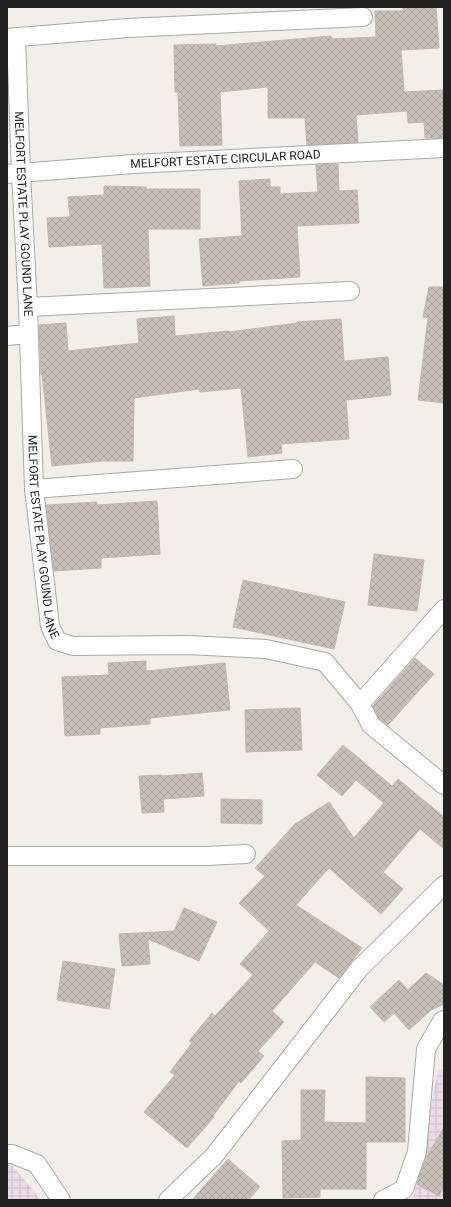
<svg xmlns="http://www.w3.org/2000/svg" width="451" height="1207" font-family="Roboto,sans-serif">
	<style>
		.industrial { fill: url(#industrial-grid) }
		.building { fill: url(#building-cross-hatch); stroke: #c4b6ab }
		.lines { fill: none; stroke-linecap: round; stroke-linejoin: round }
		.minor-casing { stroke: #a9a9a9; stroke-width: 20 }
		.minor { stroke: #fff; stroke-width: 18 }
		.labels { text-anchor: middle; dominant-baseline: central; stroke-width: 4; stroke-linejoin: round; paint-order: stroke }
		.street-label { font-size: 12px; fill: #222; stroke: #fff }
	</style>
	<defs>
		<pattern id="industrial-grid" width="8" height="8" patternUnits="userSpaceOnUse"><rect width="8" height="8" fill="#ebdbe8"/><path d="M0 4h8M4 0v8" fill="none" stroke="#c9bcc7"/></pattern>
		<pattern id="building-cross-hatch" width="8" height="8" patternUnits="userSpaceOnUse"><rect width="8" height="8" fill="#c7bfb8"/><path d="M0 0l8 8M0 8l8-8" fill="none" stroke="#aba49e"/></pattern>
	</defs>
	<rect width="100%" height="100%" fill="#f2efe9"/>
	<!-- industrial -->
	<path class="industrial" d="M438,1069h6v131h-31z
		M12,1165l29,35h-34v-33z"/>
	<!-- building -->
	<path class="building" d="M403,7h33l3,41 -38,2 3,42 40,-2v48h-19l-1,-16 -16,1 -1,-12 -51,4 2,27 -51,3 -2,-27h-37v-31l-48,5 2,53 -42,1 -2,-54h-3l-1,-47 42,-1v2l115,-10 1,3 44,-2 -1,-26h28z
		M338,164l1,27 18,-1 2,33 -62,3 3,51 -61,4v2l-36,3 -4,-47 43,-3 -3,-55 31,-2v8h10v7l38,-2 -2,-27z
		M104,186l42,1v2h54v40h-52l2,57 -46,2 -2,-44 -53,3 -2,-29 23,-1 -2,-20 36,-2z
		M429,287h15v116l-26,-3 10,-82 -5,-1z
		M174,316l1,20 54,-5v1l68,-9v-1l44,-3 3,42 44,-4 3,38 -45,5 3,39 -68,5 1,9 -34,4 -7,-69 -41,4 -1,-3 -65,9 -1,63h-31l-50,5 -10,-92h-1l-2,-49 27,-2 2,28 71,-8 -2,-24z
		M157,501l3,53 -59,4v10l-47,3 -8,-66 51,-3v3z
		M374,554l50,6 -7,51 -49,-6z
		M243,580l102,22 -11,47 -101,-22z
		M415,658l19,16 -46,51 -9,-7 -6,-12z
		M146,661v10l79,-8 5,47 -80,8v6l-50,4v6l-35,2 -3,-59 47,-2 -1,-12z
		M300,708l2,42 -56,2 -1,-42z
		M343,745l49,41 6,-7 46,38v32l-24,-20 -37,43 20,17 -22,25 -52,-46 -33,37 66,43 -23,30 -24,-16 -43,49 12,11 -26,29 6,5 -23,27 -2,-2 -26,35 1,1 -27,31 -43,-36 31,-37 -5,-3 22,-29 -3,-2 23,-28 3,3 38,-41 -13,-11 29,-33 -30,-28 26,-27 -10,-8 40,-44 34,-22 25,36 30,-35 -28,-23 -14,16 -25,-21z
		M202,773l2,23 -41,3 1,13 -22,1 -3,-37 23,-1v1z
		M221,799l41,1v24l-41,-1z
		M184,908l33,14 -18,39 -51,-22 2,25 -28,2 -3,-32 55,-3z
		M63,961l52,8 -6,40 -52,-9z
		M426,973l18,12v19l-13,6 -22,20 -15,-17 -10,9 -14,-15 29,-27 9,10z
		M366,1077l39,1v64h-39v47h-46v8l-37,1 -1,-57 19,-1v-50h24l-1,32 42,1z
		M444,1127v59l-5,10 -22,-12 9,-26z
		M228,1159l32,28 -12,13h-56z"/>
	<g class="lines">
		<!-- minor casing -->
		<g class="minor-casing">
			<g id="minor">
				<path id="s1" d="M16,37l5,136 7,134 6,182 16,137 7,15 16,5 115,-1 78,4 59,13 35,42 11,21 73,60"/>
				<path d="M7,38l121,-10 235,-11"/>
				<path id="s2" d="M7,174l126,-10 311,-16"/>
				<path d="M28,307l322,-16"/>
				<path d="M7,336l21,-2"/>
				<path d="M34,489l259,-20"/>
				<path d="M360,704l84,-95"/>
				<path d="M7,856h200l39,-2"/>
				<path d="M7,1154h5l25,10 24,36"/>
				<path d="M168,1200l46,-44 145,-187 85,-84"/>
				<path d="M383,1200l21,-11 13,-37 9,-103 16,-28 2,-1"/>
			</g>
		</g>
		<!-- minor -->
		<use href="#minor" class="minor"/>
	</g>
	<g class="labels">
		<!-- street labels -->
		<g class="street-label">
			<text stroke="none"><textPath href="#s2" startOffset="219">MELFORT ESTATE CIRCULAR ROAD</textPath></text>
			<text stroke="none"><textPath href="#s1" startOffset="177">MELFORT ESTATE PLAY GOUND LANE</textPath></text>
			<text stroke="none"><textPath href="#s1" startOffset="501">MELFORT ESTATE PLAY GOUND LANE</textPath></text>
		</g>
	</g>
	<!-- border -->
	<rect width="451" height="1207" fill="none" stroke="#222222" stroke-width="16"/>
</svg>
